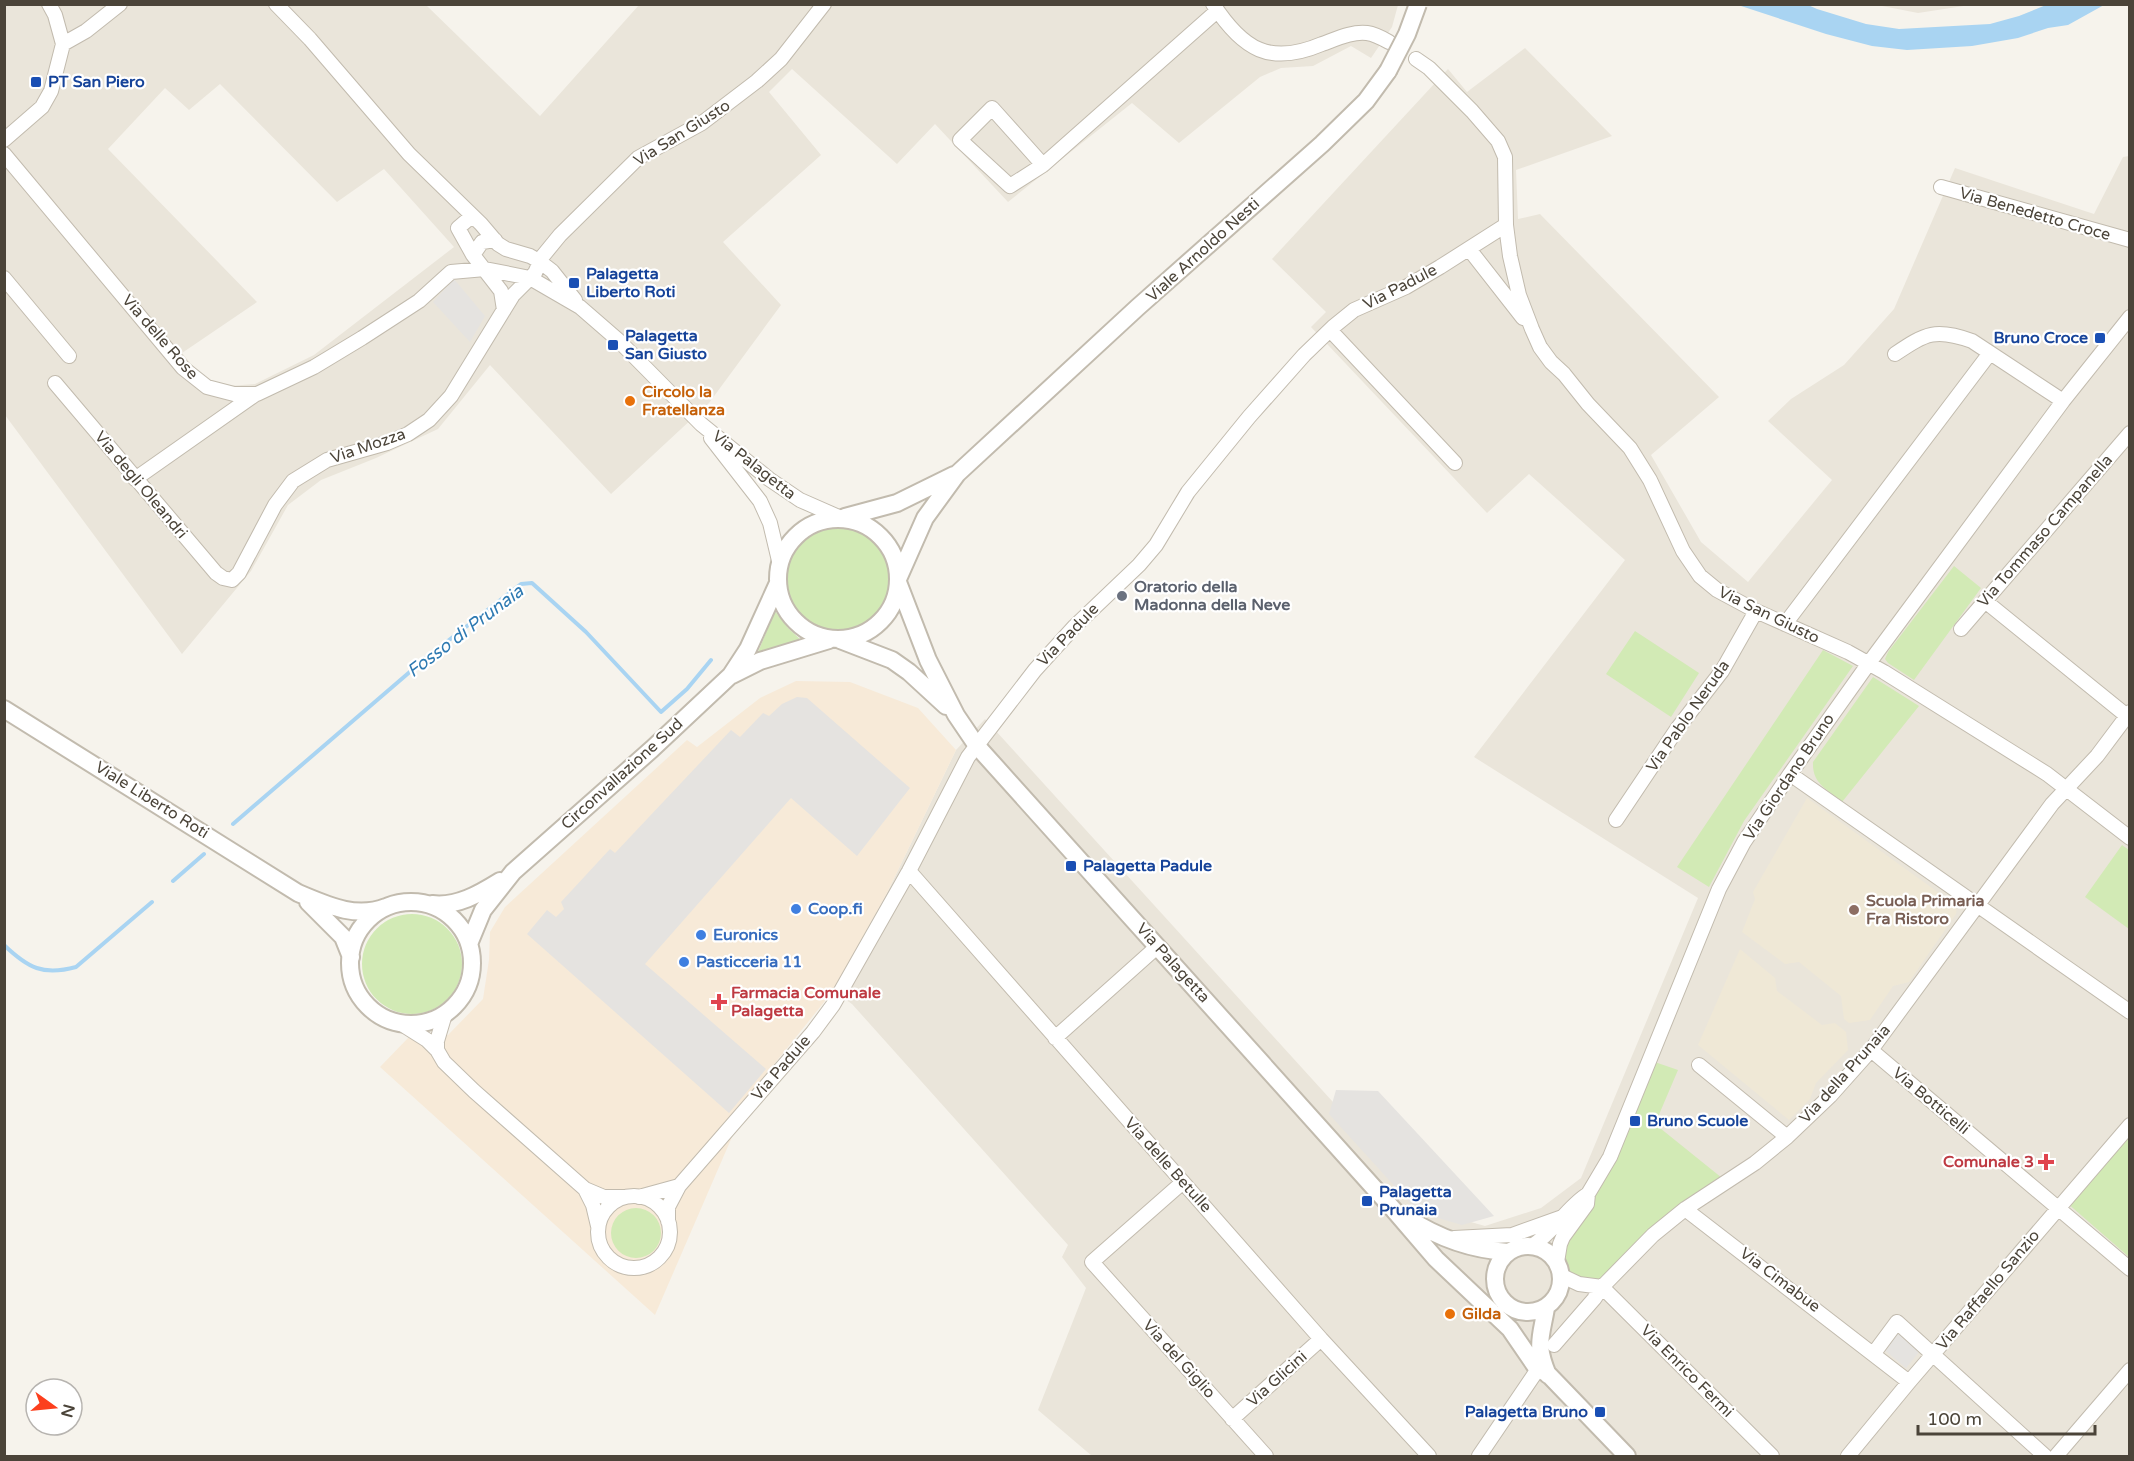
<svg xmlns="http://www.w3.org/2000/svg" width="2134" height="1461" font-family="'Varela Round',sans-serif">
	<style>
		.residential { fill: #eae5da; fill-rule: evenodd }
		.commercial { fill: #f7ead8 }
		.education { fill: #efe8d6 }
		.green { fill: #d2eab5 }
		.parking { fill: #e5e3e0 }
		.water { fill: #a9d4f2 }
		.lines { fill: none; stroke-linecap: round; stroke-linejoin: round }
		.stream { stroke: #a9d4f2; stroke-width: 4 }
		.minor-casing { stroke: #c2bbae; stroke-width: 16 }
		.tertiary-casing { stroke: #c2bbae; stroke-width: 20 }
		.minor { stroke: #fff; stroke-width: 14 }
		.tertiary { stroke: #fff; stroke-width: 16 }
		.tertiary-bridge-casing { stroke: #c2bbae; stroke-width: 20; stroke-linecap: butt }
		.tertiary-bridge { stroke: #fff; stroke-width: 16 }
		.transit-dot { fill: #1a4fb4; stroke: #fff; stroke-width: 2 }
		.food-dot { fill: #e8710a; stroke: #fff; stroke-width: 2 }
		.worship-dot { fill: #6b7280; stroke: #fff; stroke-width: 2 }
		.shop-dot { fill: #3f7fe0; stroke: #fff; stroke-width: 2 }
		.education-dot { fill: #8d6e63; stroke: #fff; stroke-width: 2 }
		.health-dot { fill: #e0444e; stroke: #fff; stroke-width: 2 }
		.labels { text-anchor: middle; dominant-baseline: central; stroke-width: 4.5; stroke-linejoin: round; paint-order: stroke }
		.transit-label { font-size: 16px; font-weight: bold; fill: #164399; stroke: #fff; text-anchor: start }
		.street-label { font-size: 16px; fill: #4b4439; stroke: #fff }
		.food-label { font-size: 16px; font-weight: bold; fill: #c56008; stroke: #fff; text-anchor: start }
		.worship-label { font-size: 16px; font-weight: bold; fill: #5b616d; stroke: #fff; text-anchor: start }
		.education-label { font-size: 16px; font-weight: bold; fill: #785e54; stroke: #fff; text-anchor: start }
		.shop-label { font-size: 16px; font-weight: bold; fill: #366cbe; stroke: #fff; text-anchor: start }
		.health-label { font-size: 16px; font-weight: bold; fill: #be3a42; stroke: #fff; text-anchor: start }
		.water-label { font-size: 18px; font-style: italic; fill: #2e7ab2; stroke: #fff }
	</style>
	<rect width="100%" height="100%" fill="#f6f3ec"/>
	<!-- residential -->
	<path class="residential" d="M4,5h422l114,111 99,-111h759l-6,22 -21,31 -20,-12 -38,20 -32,2 -21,9 -81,66 -47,-40 -124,99 -73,-78 -38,40 -105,-95 -23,23 52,63 -98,87 58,63 -72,98 -98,91 -121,-129 -52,64 -62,29 -55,22 -33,25 -37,66 -69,83 -177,-239zM220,84l117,118 47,-33 70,78 -140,108 -59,29 -26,2 -13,-3 -16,-8 -18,-22 75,-51 -149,-153 57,-61 24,22z
		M1877,5h93l-52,8z
		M1525,48l87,88 -96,34 2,49 22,-5 179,183 -68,58 50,87 47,40 84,-102 -64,-59 23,-22 53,-34 50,-56 61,-141 139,46 29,-57 6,-1v1300h-1037l-54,-46 48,-122 -24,-31 6,-12 -216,-241 -19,-13 54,-98 69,-143 29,-31 447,492 53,15 56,-18 40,-30 117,-280 -224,-141 151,-197 -96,-86 -42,39 -176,-186 15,-15 -54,-53 176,-190 19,23z"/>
	<!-- commercial -->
	<path class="commercial" d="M796,681l54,1 68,26 38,42 -69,143 -54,98 -82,102 -96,222 -275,-248 28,-29 40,-3 35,-36 6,-39 1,-28 15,-25 182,-167 10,7 63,-49z"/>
	<!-- education -->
	<path class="education" d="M1807,798l150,108 -1,8 -47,68 -16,4 -23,34 -21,3 -5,-4 -3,-23 -42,-34 -14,2 -43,-32 13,-33 -2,-7z
		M1740,949l35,29 2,13 45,34 13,-2 11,9 2,18 -32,33 -6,16 -21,21 -91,-75z"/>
	<!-- green -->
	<path class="green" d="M785 579a53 53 0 1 1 106 0a53 53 0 1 1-106 0Z
		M1954,566l27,22 -67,92 -26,-17 -3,-4 3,-7z
		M775,611l13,17 14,13 -44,11z
		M1635,631l64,42 -28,44 -65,-43z
		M1823,650l30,16 -109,155 -35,66 -32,-20z
		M1873,677l46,29 -77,96c-15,-13 -30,-18 -29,-40z
		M2122,845l7,5v79l-44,-32z
		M362 964a50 50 0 1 1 100 0a50 50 0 1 1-100 0Z
		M1649,1060l29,10 -23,54 72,58 -22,15 -103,90 -40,-11 -5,-14 10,-32z
		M2129,1128v129l-63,-55z
		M611 1233a25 25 0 1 1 50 0a25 25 0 1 1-50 0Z"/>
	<!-- parking -->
	<path class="parking" d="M454,279l31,37 -15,26 -37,-40z
		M797,697l10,1 103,90 -53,68 -66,-58 -146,166 121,105 -37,44 -202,-179 20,-24 9,7 8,-8 -3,-7 49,-53 5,4 116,-123 9,7 23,-24 6,3 13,-12z
		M1336,1090l42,1 116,125 -32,9 -44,-13 -89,-98z
		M1899,1328l24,19 -17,21 -24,-20z"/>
	<!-- water -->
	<path class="water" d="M1738,5h70l9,4 49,15 33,5 91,-5 29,-8 27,-11h58l-36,20 -20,3 -30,10 -46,8 -65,4 -35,-4 -46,-12z"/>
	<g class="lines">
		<!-- stream -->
		<path class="stream" d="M233,824l193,-166 95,-74 11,-1 54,49 75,80 26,-23 24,-29
			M173,881l31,-27
			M4,945c24,23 39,31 72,22l76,-65"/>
		<!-- minor casing -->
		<g class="minor-casing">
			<path id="minor" d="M276,4l34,35 99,115 72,70 17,20 8,5 24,7 9,5 13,10 23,29
				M1213,4c30,46 57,62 109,40 14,-5 31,-13 45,-11 8,1 15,5 22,9
				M63,44l23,-13 34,-27
				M1416,59l13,9 43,43 26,30 7,16 1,68 4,31 9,39 13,34 8,18 11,15 13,12 24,30 42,44 20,32 33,71 17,25 17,14 39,21 92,41 36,20 163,102 83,64
				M4,140l38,-33 9,-16 12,-47 -8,-29 -6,-11
				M4,154l179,214 24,19 27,7h23l57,-27 48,-29 57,-37 32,-29 34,-3 45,9 50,29 38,33 83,84 68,55 31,21 41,18
				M1043,165l-51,-57 -32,32 50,46 33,-21 174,-154
				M1941,187l189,53
				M472,216l-14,12 15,27
				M495,240l-13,2 -9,13 28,36 3,19
				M1469,249l54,69
				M4,278l65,78
				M1330,330l125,133
				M1895,354c31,-21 41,-26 77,-13l91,60
				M55,383l161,190 7,5 9,2 7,-7 36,-68 18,-24 34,-21 60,-17 21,-9 21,-14 22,-24 62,-101 22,-22 7,-16 18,-22 78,-77 64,-35 55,-42 24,-22 43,-55
				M711,438l49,63 10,22 10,42
				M135,479l121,-85
				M1985,601l142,115
				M1785,624l205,-271
				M1961,629l169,-196
				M1790,774l340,238
				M1616,820l61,-91 45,-58 34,-60
				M909,871l412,468 108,117
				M400,1023l27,17 10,10v-9l8,-27
				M1055,1038l103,-92
				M437,1050l7,12 30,29 111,98
				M1871,1050l259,219
				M1699,1065l88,72
				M1183,1182l-91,80 174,194
				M679,1186l134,-154 20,-27 76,-134 59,-114 67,-87 40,-44 64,-61 17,-20 32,-53 61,-75 55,-62 29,-28 21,-17 52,-23 34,-20 66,-42
				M598 1232a36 36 0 1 1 72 0a36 36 0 1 1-72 0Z
				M639,1197l40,-11 -11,21v14
				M1685,1209l224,173
				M598,1226l-5,-21 -8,-16 19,8h20
				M1454,1238l58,-3 53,-19
				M1532,1246c22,-14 35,-39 56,-52
				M1557,1262l3,-18 3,-7 24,-33 1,-10 22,-37 109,-268 25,-47 46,-68 79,-111 194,-262 67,-84
				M1562,1276l17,8 23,3
				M1602,1287l170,169
				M1554,1345l40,-46 8,-12 51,-52 32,-26 70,-46 32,-26 43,-41 41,-46 181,-246 45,-48 33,-44
				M1874,1353l23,-31 148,134
				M1232,1419l89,-80
				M1479,1456l59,-87
				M1848,1456l61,-74 221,-257
				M2056,1456l74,-86"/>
		</g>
		<!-- tertiary casing -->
		<g class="tertiary-casing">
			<path id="tertiary" d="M845,517l52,-14 57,-28
				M778 579a60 60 0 1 1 120 0a60 60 0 1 1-120 0Z
				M898,579l27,-61 32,-44 181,-167 184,-163 44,-43 22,-30
				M898,582l30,78 28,55 21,31 416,463 43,50 74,70 26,38 13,8 78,81
				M840,640l52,20 17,12 37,34
				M732,675l28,-14 69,-21
				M4,709l294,184c29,12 57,26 88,14
				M308,902l35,35 8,20
				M350 963a61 61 0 1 1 122 0a61 61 0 1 1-122 0Z
				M432,904c25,3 47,-10 68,-23
				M469,944l14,-34 30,-38 139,-123 79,-74 17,-26 30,-66
				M1406,1217c32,21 64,33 102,35
				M1495 1279a33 33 0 1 1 66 0a33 33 0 1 1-66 0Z
				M1546,1308c-5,30 -11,36 2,67"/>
		</g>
		<!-- minor -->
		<use href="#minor" class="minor"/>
		<!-- tertiary -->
		<use href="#tertiary" class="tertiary"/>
		<!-- tertiary-bridge casing -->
		<g class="tertiary-bridge-casing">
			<path id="tertiary-bridge" d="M1388,71l19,-37 11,-30"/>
		</g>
		<!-- tertiary-bridge -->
		<use href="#tertiary-bridge" class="tertiary-bridge"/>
	</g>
	<!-- markers -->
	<g class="transit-dot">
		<rect x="30" y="76" width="12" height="12" rx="3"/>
		<rect x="568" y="277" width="12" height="12" rx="3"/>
		<rect x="2094" y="332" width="12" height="12" rx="3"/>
		<rect x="607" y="339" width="12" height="12" rx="3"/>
		<rect x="1065" y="860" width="12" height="12" rx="3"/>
		<rect x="1629" y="1115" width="12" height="12" rx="3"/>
		<rect x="1361" y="1195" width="12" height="12" rx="3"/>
		<rect x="1594" y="1406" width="12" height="12" rx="3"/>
	</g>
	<g class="food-dot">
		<circle cx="630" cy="401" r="6"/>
		<circle cx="1450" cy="1314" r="6"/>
	</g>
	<circle class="worship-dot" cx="1122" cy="596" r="6"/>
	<g class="shop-dot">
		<circle cx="796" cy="909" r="6"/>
		<circle cx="701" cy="935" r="6"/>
		<circle cx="684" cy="962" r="6"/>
	</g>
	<circle class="education-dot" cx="1854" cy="910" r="6"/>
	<g class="health-dot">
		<path d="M716 993h6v6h6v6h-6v6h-6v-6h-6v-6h6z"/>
		<path d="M2043 1153h6v6h6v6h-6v6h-6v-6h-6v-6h6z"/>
	</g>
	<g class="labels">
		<!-- transit labels -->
		<g class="transit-label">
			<text x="48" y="82">PT San Piero</text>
			<text x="586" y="274">Palagetta<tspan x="586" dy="18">Liberto Roti</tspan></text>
			<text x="625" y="336">Palagetta<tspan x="625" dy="18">San Giusto</tspan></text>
			<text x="2088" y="338" text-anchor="end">Bruno Croce</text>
			<text x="1083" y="866">Palagetta Padule</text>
			<text x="1647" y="1121">Bruno Scuole</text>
			<text x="1379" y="1192">Palagetta<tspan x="1379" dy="18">Prunaia</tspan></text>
			<text x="1588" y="1412" text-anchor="end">Palagetta Bruno</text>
		</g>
		<!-- street labels -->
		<g class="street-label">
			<text transform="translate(682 133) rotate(-32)">Via San Giusto</text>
			<text transform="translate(2035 214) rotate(16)">Via Benedetto Croce</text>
			<text transform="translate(1203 250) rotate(-42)">Viale Arnoldo Nesti</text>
			<text transform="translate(1400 287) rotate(-27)">Via Padule</text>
			<text transform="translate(160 337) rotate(49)">Via delle Rose</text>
			<text transform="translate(368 446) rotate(-19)">Via Mozza</text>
			<text transform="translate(754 465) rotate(38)">Via Palagetta</text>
			<text transform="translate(141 485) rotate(50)">Via degli Oleandri</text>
			<text transform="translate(2045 531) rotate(-49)">Via Tommaso Campanella</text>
			<text transform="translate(1769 615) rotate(26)">Via San Giusto</text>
			<text transform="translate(1068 635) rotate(-46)">Via Padule</text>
			<text transform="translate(1688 716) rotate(-55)">Via Pablo Neruda</text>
			<text transform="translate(622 774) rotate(-42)">Circonvallazione Sud</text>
			<text transform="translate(1789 777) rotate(-56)">Via Giordano Bruno</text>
			<text transform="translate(152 800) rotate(32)">Viale Liberto Roti</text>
			<text transform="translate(1173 963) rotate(48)">Via Palagetta</text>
			<text transform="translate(781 1068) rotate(-49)">Via Padule</text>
			<text transform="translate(1845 1074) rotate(-48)">Via della Prunaia</text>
			<text transform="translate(1931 1101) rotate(40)">Via Botticelli</text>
			<text transform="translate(1168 1165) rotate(48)">Via delle Betulle</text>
			<text transform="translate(1780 1280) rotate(37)">Via Cimabue</text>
			<text transform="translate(1988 1290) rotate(-50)">Via Raffaello Sanzio</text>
			<text transform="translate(1179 1359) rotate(48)">Via del Giglio</text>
			<text transform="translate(1687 1371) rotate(45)">Via Enrico Fermi</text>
			<text transform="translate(1277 1379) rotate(-42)">Via Glicini</text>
		</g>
		<!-- food labels -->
		<g class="food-label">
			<text x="642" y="392">Circolo la<tspan x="642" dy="18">Fratellanza</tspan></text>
			<text x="1462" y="1314">Gilda</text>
		</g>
		<!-- worship labels -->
		<g class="worship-label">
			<text x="1134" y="587">Oratorio della<tspan x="1134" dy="18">Madonna della Neve</tspan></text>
		</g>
		<!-- education labels -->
		<g class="education-label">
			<text x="1866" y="901">Scuola Primaria<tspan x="1866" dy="18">Fra Ristoro</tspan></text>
		</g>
		<!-- shop labels -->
		<g class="shop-label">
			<text x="808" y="909">Coop.fi</text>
			<text x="713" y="935">Euronics</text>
			<text x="696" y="962">Pasticceria 11</text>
		</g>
		<!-- health labels -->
		<g class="health-label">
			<text x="731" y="993">Farmacia Comunale<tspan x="731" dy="18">Palagetta</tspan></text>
			<text x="2034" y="1162" text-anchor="end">Comunale 3</text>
		</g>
		<!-- water labels -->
		<g class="water-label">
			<text transform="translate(465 631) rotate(-37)">Fosso di Prunaia</text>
		</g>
	</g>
	<!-- border -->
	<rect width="2134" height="1461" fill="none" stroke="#4b4439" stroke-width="12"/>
	<!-- north arrow -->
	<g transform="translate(54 1407) rotate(105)"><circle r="28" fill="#ffffff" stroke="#b7b4b0" stroke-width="1.5"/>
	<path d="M0-4.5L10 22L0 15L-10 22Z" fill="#fc3f1d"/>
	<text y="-9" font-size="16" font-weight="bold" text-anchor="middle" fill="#4b4439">N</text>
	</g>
	<!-- scale -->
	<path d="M1918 1425v9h177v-9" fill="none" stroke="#4b4439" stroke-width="3"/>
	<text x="1927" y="1425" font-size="18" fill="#4b4439" stroke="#ffffff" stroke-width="4.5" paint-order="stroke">100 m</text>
</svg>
